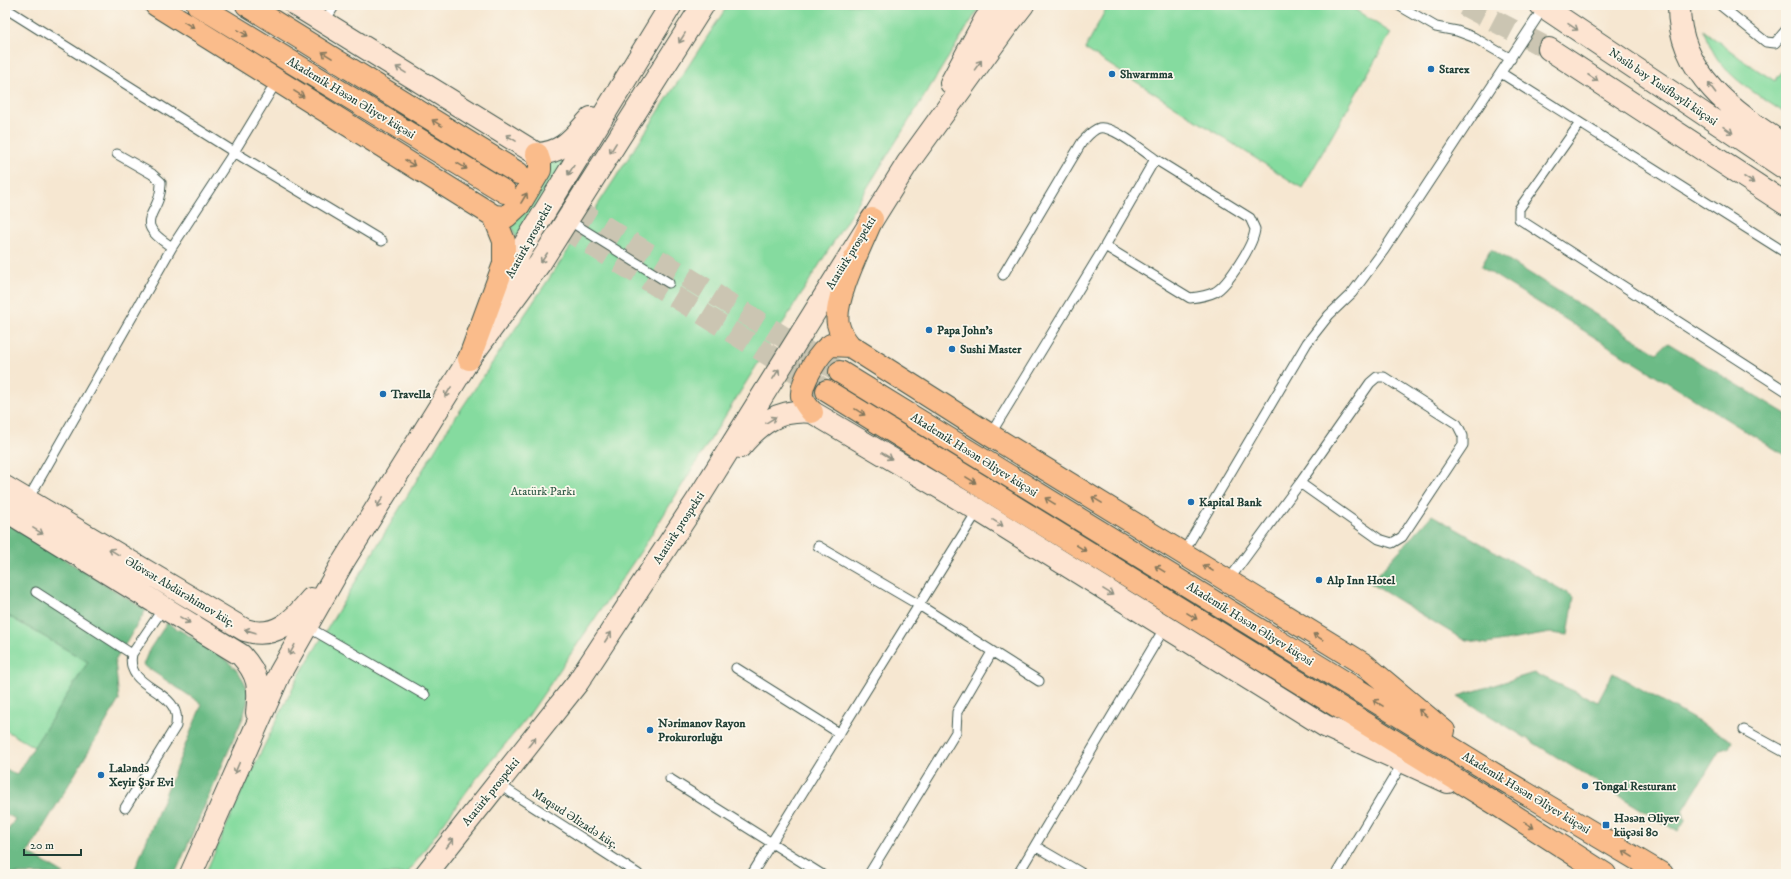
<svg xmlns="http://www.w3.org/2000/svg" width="1791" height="879" font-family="'IM FELL DW Pica',serif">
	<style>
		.green { fill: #85db9f; stroke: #528c6a }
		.forest { fill: #6cbb86; stroke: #467c5d }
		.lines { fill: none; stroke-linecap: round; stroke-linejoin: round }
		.secondary-tunnel { stroke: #cbc5b2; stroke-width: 22; stroke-dasharray: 22 11; stroke-linecap: butt }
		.primary-tunnel { stroke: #cbc5b2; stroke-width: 22; stroke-dasharray: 22 11; stroke-linecap: butt }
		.service-casing { stroke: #3f564c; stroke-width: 11 }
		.secondary-casing { stroke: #3f564c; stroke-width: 24 }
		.primary-casing { stroke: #3f564c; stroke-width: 24 }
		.service { stroke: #fff; stroke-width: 9 }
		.secondary { stroke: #fde4d1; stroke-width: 22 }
		.primary { stroke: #fabc8b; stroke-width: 22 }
		.oneway { stroke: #82765b }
		.oneway2 { stroke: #8e9082 }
		.poi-dot { fill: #1f6fb2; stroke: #fbf7ec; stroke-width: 1.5 }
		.labels { text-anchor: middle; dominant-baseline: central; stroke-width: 3.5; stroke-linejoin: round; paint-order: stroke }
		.poi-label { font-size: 12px; font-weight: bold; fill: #1f3d34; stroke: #fbf7ec; text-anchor: start }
		.street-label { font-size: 12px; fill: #1f3d34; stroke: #fbf7ec }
		.park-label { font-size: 12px; fill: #335d49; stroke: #fbf7ec }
	</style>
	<rect width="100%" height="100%" fill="#fbf7ec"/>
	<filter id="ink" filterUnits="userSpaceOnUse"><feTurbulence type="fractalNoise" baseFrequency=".025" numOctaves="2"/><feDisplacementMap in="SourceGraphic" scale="8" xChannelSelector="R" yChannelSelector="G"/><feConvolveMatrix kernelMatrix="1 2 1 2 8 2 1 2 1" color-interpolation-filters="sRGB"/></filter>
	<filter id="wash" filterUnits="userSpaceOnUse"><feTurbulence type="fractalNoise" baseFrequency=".012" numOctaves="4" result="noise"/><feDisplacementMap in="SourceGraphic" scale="16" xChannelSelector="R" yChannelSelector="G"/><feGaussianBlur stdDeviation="0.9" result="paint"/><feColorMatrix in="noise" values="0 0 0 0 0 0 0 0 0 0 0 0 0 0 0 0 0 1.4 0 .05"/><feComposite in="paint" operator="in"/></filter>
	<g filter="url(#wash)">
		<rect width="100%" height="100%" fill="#f6e7d1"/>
		<!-- green -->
		<path class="green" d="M728,5h253l-338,543 -116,170 -55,66 -65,90h-202l36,-81 56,-114 148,-246 126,-187z
			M1108,5h240l43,28 -89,155 -217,-139z
			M1703,30l45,34 27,17 11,-15v48c-23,-16 -57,-35 -71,-59 -5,-8 -8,-17 -12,-25z
			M571,158l-55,80 -6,-18 38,-58z
			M5,614l83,48 -54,85 -29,-17z"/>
		<!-- forest -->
		<path class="forest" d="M1491,249l166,104 11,-10 118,71v42l-305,-189z
			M1432,515l142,82 -6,38 -18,-2 -63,11 -25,-5 -92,-56z
			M5,522l141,88 -31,51 4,39 -91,153 36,21h-59v-39l10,-16 -10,-6v-45l11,7 72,-113 -83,-48z
			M167,623c25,15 78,39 81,71 1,6 -3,15 -4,21l-69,159h-42l69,-170 -59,-39 6,-15z
			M1534,673l64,29 15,-29 119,68 -3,7 -9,2 -37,61 2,10 -7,11 -220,-136z"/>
	</g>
	<g filter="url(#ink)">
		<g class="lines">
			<!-- secondary-tunnel -->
			<path class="secondary-tunnel" d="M1464,5l85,44"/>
			<!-- primary-tunnel -->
			<path class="primary-tunnel" d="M518,173l322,199
				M506,192l321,199"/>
			<!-- service casing -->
			<g class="service-casing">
				<path id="service" d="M1398,5l38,22 21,4 16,6 38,22
					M1720,5l46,37 9,1 11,-13
					M5,8l229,144 148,89
					M324,22l11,-17
					M1501,73l285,180
					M1580,123l-61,86v10l267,172
					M117,154l35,20 9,8c1,35 -33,37 11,65
					M568,220l101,63
					M1105,246l85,52c9,-1 17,-2 25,-6 13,-7 39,-48 40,-63l-5,-11 -95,-59
					M990,435l115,-189 50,-87c-12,-8 -42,-34 -56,-31 -7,2 -12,9 -17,14l-79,133
					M27,501l145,-254 62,-95 43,-71
					M818,546l101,59 120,76
					M1183,553l124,-210 22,-28 23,-22 32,-43 160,-243
					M1228,581l72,-98 70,-100 7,-6h7l73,47 6,12v9l-61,92 -10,6 -13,-4 -79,-56
					M36,592l96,62
					M306,626l119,69
					M736,668l103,65
					M1744,730l42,23
					M670,779l151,95
					M498,784l140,90
					M125,808l51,-82c0,-4 1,-9 0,-12 -6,-26 -51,-27 -44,-60l32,-47
					M1035,846l48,28
					M752,874l226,-364
					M869,874l87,-142 1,-20 35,-60
					M1018,874l147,-247
					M1336,874l67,-112"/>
			</g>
			<!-- secondary casing -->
			<g class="secondary-casing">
				<path id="secondary" d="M296,5l241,149c27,-1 37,-18 54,-36
					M1541,5l245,164
					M1679,5c-1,69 55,107 107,141
					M1549,49l237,155
					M951,83l34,-63 11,-15
					M502,289l18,-37 151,-247
					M740,447c20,-24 39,-38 72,-35l166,98 347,216 123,56
					M5,487l240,143c30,10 49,-10 66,-31
					M5,510l236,145c18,20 19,32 16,58
					M191,874l89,-201 63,-111 126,-203 71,-96 163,-258
					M426,874l152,-192 120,-183 209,-335 99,-137 17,-22"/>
			</g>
			<!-- primary casing -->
			<g class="primary-casing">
				<path id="primary" d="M156,5l338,211 10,25v23l-35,95
					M198,5l307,187
					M247,5l271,168
					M494,216l12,1 13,-12 21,-35v-7l-3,-9
					M872,219c-10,25 -39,80 -34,105 2,9 7,16 12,22l140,89 375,230 79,66
					M840,372l667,410 155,92
					M827,391l669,413 109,70
					M812,412c-4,-5 -9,-10 -10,-16 -2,-13 18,-45 29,-51l19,1"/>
			</g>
			<!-- service -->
			<use href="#service" class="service"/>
			<!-- secondary -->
			<use href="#secondary" class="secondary"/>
			<!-- primary -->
			<use href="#primary" class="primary"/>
		</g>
		<!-- one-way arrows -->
		<defs><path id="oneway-shaft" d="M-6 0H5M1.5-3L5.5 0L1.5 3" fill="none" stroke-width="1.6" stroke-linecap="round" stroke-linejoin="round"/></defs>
		<g class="oneway">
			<use href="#oneway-shaft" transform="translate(189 25) rotate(32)"/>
			<use href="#oneway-shaft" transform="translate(243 33) rotate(31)"/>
			<use href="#oneway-shaft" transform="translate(327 55) rotate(-148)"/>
			<use href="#oneway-shaft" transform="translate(299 94) rotate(32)"/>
			<use href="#oneway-shaft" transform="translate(437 123) rotate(-148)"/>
			<use href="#oneway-shaft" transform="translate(410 163) rotate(32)"/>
			<use href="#oneway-shaft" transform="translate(462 166) rotate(31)"/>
			<use href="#oneway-shaft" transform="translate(524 198) rotate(-59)"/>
			<use href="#oneway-shaft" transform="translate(860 412) rotate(32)"/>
			<use href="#oneway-shaft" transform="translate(971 480) rotate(32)"/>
			<use href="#oneway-shaft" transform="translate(1097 500) rotate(-149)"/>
			<use href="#oneway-shaft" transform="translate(1050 501) rotate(-148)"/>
			<use href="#oneway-shaft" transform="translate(1081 548) rotate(32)"/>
			<use href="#oneway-shaft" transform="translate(1208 568) rotate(-148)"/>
			<use href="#oneway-shaft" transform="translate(1160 569) rotate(-148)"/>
			<use href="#oneway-shaft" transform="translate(1192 616) rotate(32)"/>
			<use href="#oneway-shaft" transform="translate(1318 637) rotate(-148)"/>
			<use href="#oneway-shaft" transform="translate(1378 703) rotate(-148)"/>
			<use href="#oneway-shaft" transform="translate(1423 713) rotate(-140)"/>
			<use href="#oneway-shaft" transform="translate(1529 825) rotate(33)"/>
			<use href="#oneway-shaft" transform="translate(1628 854) rotate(-149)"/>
		</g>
		<g class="oneway2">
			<use href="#oneway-shaft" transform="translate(1573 27) rotate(34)"/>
			<use href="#oneway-shaft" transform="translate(682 38) rotate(122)"/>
			<use href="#oneway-shaft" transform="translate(978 65) rotate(-54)"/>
			<use href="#oneway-shaft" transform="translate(401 70) rotate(-148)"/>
			<use href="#oneway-shaft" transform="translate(1593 78) rotate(33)"/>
			<use href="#oneway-shaft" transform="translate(1712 88) rotate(-127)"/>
			<use href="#oneway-shaft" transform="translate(1728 130) rotate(34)"/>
			<use href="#oneway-shaft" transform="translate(511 138) rotate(-148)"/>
			<use href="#oneway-shaft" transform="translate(613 148) rotate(122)"/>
			<use href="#oneway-shaft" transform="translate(571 170) rotate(122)"/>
			<use href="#oneway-shaft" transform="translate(1749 180) rotate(33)"/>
			<use href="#oneway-shaft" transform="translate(544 258) rotate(123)"/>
			<use href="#oneway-shaft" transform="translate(776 374) rotate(-58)"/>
			<use href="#oneway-shaft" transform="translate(448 392) rotate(122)"/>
			<use href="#oneway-shaft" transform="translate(771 420) rotate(-31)"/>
			<use href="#oneway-shaft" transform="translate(887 456) rotate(31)"/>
			<use href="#oneway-shaft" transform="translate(380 502) rotate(122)"/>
			<use href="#oneway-shaft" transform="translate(998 523) rotate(32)"/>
			<use href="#oneway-shaft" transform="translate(38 531) rotate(31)"/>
			<use href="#oneway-shaft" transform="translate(114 552) rotate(-149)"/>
			<use href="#oneway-shaft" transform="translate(1108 592) rotate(32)"/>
			<use href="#oneway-shaft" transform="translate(185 620) rotate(31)"/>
			<use href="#oneway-shaft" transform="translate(250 631) rotate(-164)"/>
			<use href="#oneway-shaft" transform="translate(608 637) rotate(-57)"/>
			<use href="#oneway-shaft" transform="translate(292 650) rotate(118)"/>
			<use href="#oneway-shaft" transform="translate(532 742) rotate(-51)"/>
			<use href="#oneway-shaft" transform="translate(237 768) rotate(113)"/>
			<use href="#oneway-shaft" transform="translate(450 843) rotate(-53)"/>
		</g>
	</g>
	<!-- markers -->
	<g class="poi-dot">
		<circle cx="1431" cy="69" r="4"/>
		<circle cx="1112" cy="74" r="4"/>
		<circle cx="929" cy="330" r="4"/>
		<circle cx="952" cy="349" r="4"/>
		<circle cx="383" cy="394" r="4"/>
		<circle cx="1191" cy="502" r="4"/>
		<circle cx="1319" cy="580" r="4"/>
		<circle cx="650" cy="730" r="4"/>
		<circle cx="101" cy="775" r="4"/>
		<circle cx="1585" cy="786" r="4"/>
		<rect x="1602" y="821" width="8" height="8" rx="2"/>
	</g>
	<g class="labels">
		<!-- poi labels -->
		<g class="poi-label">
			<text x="1439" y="69">Starex</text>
			<text x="1120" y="74">Shwarmma</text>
			<text x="937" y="330">Papa John's</text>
			<text x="960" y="349">Sushi Master</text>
			<text x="391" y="394">Travella</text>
			<text x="1199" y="502">Kapital Bank</text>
			<text x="1327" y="580">Alp Inn Hotel</text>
			<text x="658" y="723">Nərimanov Rayon<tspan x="658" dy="14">Prokurorluğu</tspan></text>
			<text x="109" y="768">Laləndə<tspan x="109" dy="14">Xeyir Şər Evi</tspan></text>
			<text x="1593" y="786">Tongal Resturant</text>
			<text x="1614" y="818">Həsən Əliyev<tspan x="1614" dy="14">küçəsi 80</tspan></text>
		</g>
		<!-- street labels -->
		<g class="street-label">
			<text transform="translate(1663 87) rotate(34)">Nəsib bəy Yusifbəyli küçəsi</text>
			<text transform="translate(351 98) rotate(31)">Akademik Həsən Əliyev küçəsi</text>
			<text transform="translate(529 241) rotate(-61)">Atatürk prospekti</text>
			<text transform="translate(851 253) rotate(-58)">Atatürk prospekti</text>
			<text transform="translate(974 455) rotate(32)">Akademik Həsən Əliyev küçəsi</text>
			<text transform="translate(679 528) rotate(-57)">Atatürk prospekti</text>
			<text transform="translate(180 592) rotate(31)">Əlövsət Abdürəhimov küç.</text>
			<text transform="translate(1250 624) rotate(32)">Akademik Həsən Əliyev küçəsi</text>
			<text transform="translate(491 792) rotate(-51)">Atatürk prospekti</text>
			<text transform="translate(1526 793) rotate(31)">Akademik Həsən Əliyev küçəsi</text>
			<text transform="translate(575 819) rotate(33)">Maqsud Əlizadə küç.</text>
		</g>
		<!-- park labels -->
		<g class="park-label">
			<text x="543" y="491">Atatürk Parkı</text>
		</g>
	</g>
	<!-- margin -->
	<rect width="1791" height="879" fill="none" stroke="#fbf7ec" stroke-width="20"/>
	<!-- scale -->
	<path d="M24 849v6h57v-6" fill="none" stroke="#1f3d34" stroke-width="2"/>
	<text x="30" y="849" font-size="12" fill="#1f3d34" stroke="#fbf7ec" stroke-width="3" paint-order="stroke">20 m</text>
</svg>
